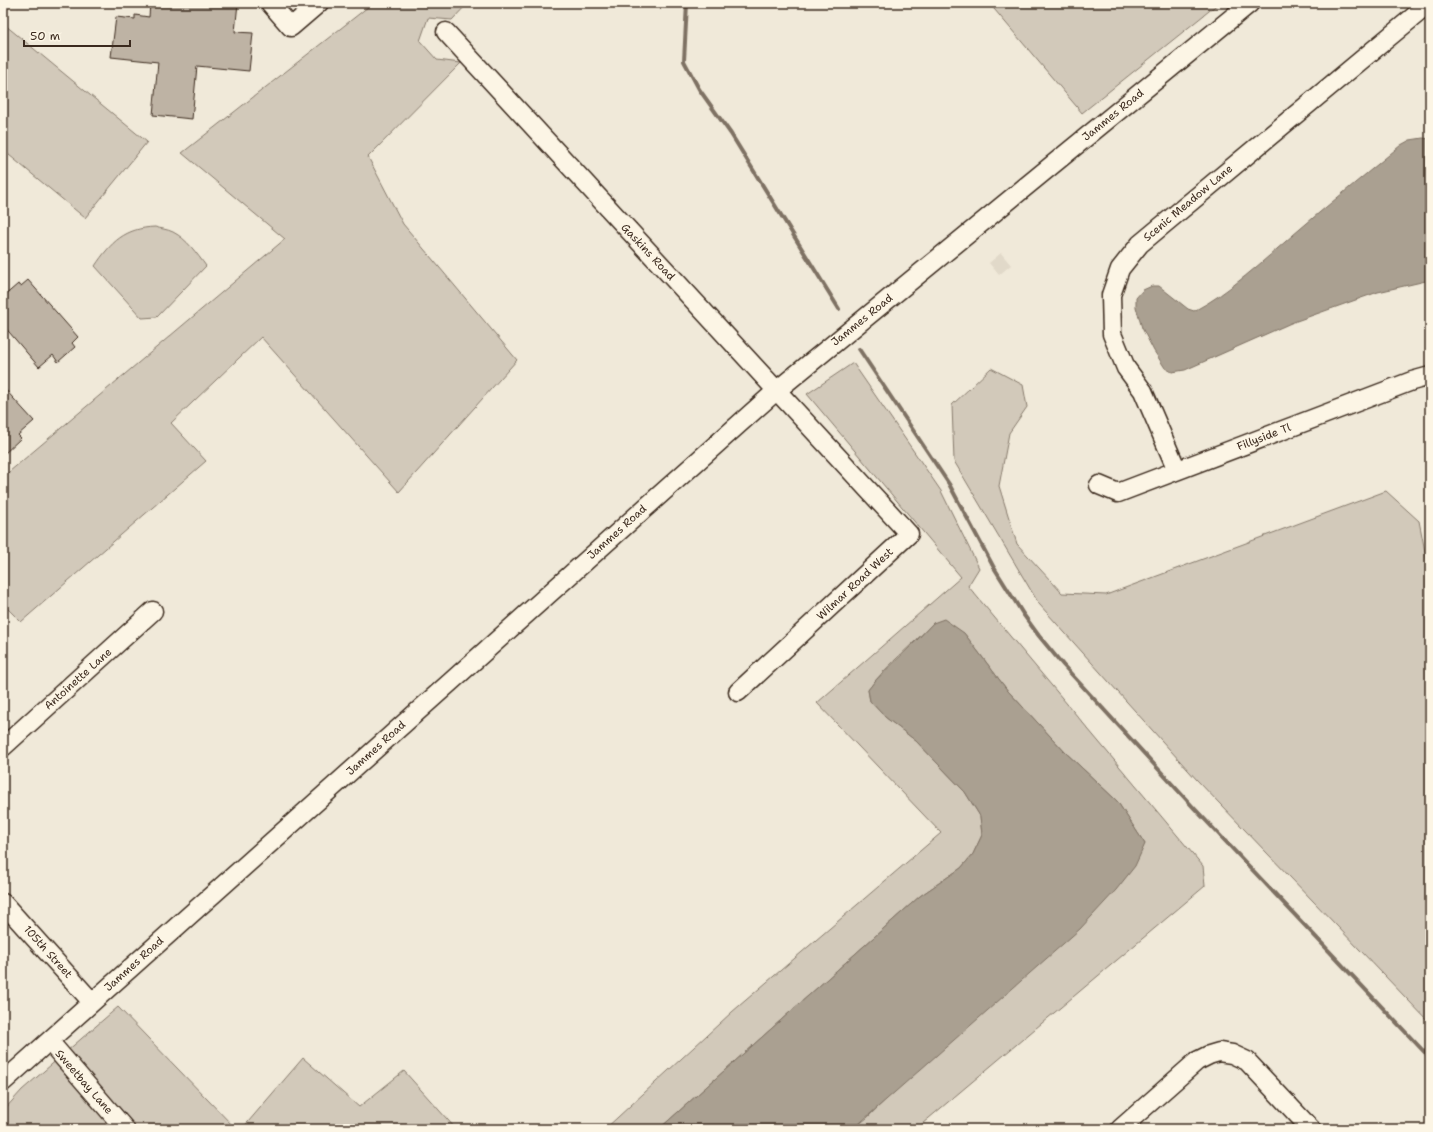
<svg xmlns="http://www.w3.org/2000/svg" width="1433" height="1132" font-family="'Shantell Sans',sans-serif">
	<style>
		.built { fill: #e1d9c9 }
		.green { fill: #d2c9ba; stroke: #867a6c }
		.water { fill: #aaa091; stroke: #7e7163 }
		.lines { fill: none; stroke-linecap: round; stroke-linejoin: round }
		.stream { stroke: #7e7163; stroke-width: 4 }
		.building { fill: #beb3a4; stroke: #3b2a1e }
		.minor-casing { stroke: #3b2a1e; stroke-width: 21 }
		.minor { stroke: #fcf5e5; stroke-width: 18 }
		.labels { text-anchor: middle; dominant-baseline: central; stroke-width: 3; stroke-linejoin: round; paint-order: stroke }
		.street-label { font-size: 11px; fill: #3b2a1e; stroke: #fcf5e5 }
	</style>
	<rect width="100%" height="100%" fill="#f0e9d9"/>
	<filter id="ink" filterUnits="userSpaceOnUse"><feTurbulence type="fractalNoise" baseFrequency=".025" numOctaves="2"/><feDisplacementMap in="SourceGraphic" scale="8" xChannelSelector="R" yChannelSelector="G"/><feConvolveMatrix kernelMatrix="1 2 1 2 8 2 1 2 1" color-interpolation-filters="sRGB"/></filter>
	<g filter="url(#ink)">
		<!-- built -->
		<path class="built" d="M1001,253l10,12 -12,10 -10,-12z"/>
		<!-- green -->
		<path class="green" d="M373,3h95l-16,17 -24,-2 -8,23 17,19 24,3 -93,94 35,67 114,136 -118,132 -138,-155 -90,86 35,38 -185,161 -18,-18v-127l282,-238 -103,-86z
			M989,3h230l-137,110z
			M5,25l142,117 -62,76 -82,-68v-123z
			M155,227c6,2 12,2 18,5 14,7 24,22 33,34l-49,51 -15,1 -47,-52c16,-24 30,-38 60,-39z
			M853,363l88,128 38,77 -11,18 235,280 2,20 -289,243h-63l14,-11 278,-274 -28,-43 -52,-49 -57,-61 -44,-58 -31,-10c-21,23 -47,42 -65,67l2,11 15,16 31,24 49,51 15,24 2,19 -9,19 -12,14 -41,28 -261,233h-54l127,-117 209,-179 -124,-130 144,-126 -154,-183z
			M991,368l32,17 4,22 -18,26 -10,53 18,58 45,49 44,2 280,-104 33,30 11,56v446l-233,-243 -158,-176 -85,-143 -2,-56z
			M118,1007l118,122h-233v-18l19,-21z
			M303,1058l56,49 45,-36 52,58h-214z"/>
		<!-- water -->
		<path class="water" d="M1423,138l7,1v141l-52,12 -87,31 -106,47 -13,2 -7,-4 -11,-17 -12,-23 -6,-21v-9l7,-8 9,-4h7l29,23 6,2c36,-19 69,-50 99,-76 36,-31 72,-60 108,-90l9,-5z
			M944,619l20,14 44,58 57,61 52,49 28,43 -10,22 -19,24 -36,39 -227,200h-194l261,-233 41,-28 12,-14 9,-19 -2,-19 -15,-24 -49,-51 -31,-24 -15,-16 -2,-11 7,-9 43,-42 15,-16z"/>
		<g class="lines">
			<!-- stream -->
			<path class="stream" d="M687,3l-3,58 15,28 32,45 108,175
				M859,349l90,135 44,82 30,48 16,22 24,29 131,143 236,250"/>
		</g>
		<!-- building -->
		<path class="building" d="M150,3h88l-3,29 18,1 -4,38 -52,-5 -5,53 -39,-4 5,-53 -47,-5 5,-40 19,2v-4l14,2z
			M28,280l50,57 -6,6 3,4 -17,15 -5,-7 -14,12 -36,-42v-17l5,-4 -5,-7 15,-13 3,2z
			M3,387l31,34 -16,14 3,3 -18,17z"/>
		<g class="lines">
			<!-- minor casing -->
			<g class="minor-casing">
				<path id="minor" d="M270,3l21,24 28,-24
					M446,32l463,502 -171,158
					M1177,470l-34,-79 -17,-23 -14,-34 -1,-39 9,-26 20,-25 290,-241
					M1099,485l19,8 294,-112 18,-5
					M3,747l150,-136
					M3,903l89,99
					M49,1041l76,88
					M3,1082l773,-691 474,-388
					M1120,1129l77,-68 12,-6 10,-3 13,2 15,7 64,68"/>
			</g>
			<!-- minor -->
			<use href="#minor" class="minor"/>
		</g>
	</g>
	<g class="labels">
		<!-- street labels -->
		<g class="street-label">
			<text transform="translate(1113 115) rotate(-39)">Jammes Road</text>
			<text transform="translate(1188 203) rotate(-40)">Scenic Meadow Lane</text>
			<text transform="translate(648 252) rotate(47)">Gaskins Road</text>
			<text transform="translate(862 320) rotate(-39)">Jammes Road</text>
			<text transform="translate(1264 437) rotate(-21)">Fillyside Tl</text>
			<text transform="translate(617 532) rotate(-42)">Jammes Road</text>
			<text transform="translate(855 584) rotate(-43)">Wilmar Road West</text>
			<text transform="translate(78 679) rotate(-42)">Antoinette Lane</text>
			<text transform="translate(376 748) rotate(-42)">Jammes Road</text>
			<text transform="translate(48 952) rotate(48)">105th Street</text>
			<text transform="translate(134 964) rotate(-42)">Jammes Road</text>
			<text transform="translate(84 1082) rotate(49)">Sweetbay Lane</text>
		</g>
	</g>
	<!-- margin -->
	<rect width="1433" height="1132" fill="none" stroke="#fcf5e5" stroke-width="16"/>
	<rect x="8" y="8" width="1417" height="1116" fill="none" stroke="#3b2a1e" stroke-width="1.5" filter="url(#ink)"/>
	<!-- scale -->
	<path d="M24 40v6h106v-6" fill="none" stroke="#3b2a1e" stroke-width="2"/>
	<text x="30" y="40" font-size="12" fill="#3b2a1e" stroke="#fcf5e5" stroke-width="3" paint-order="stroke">50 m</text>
</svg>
